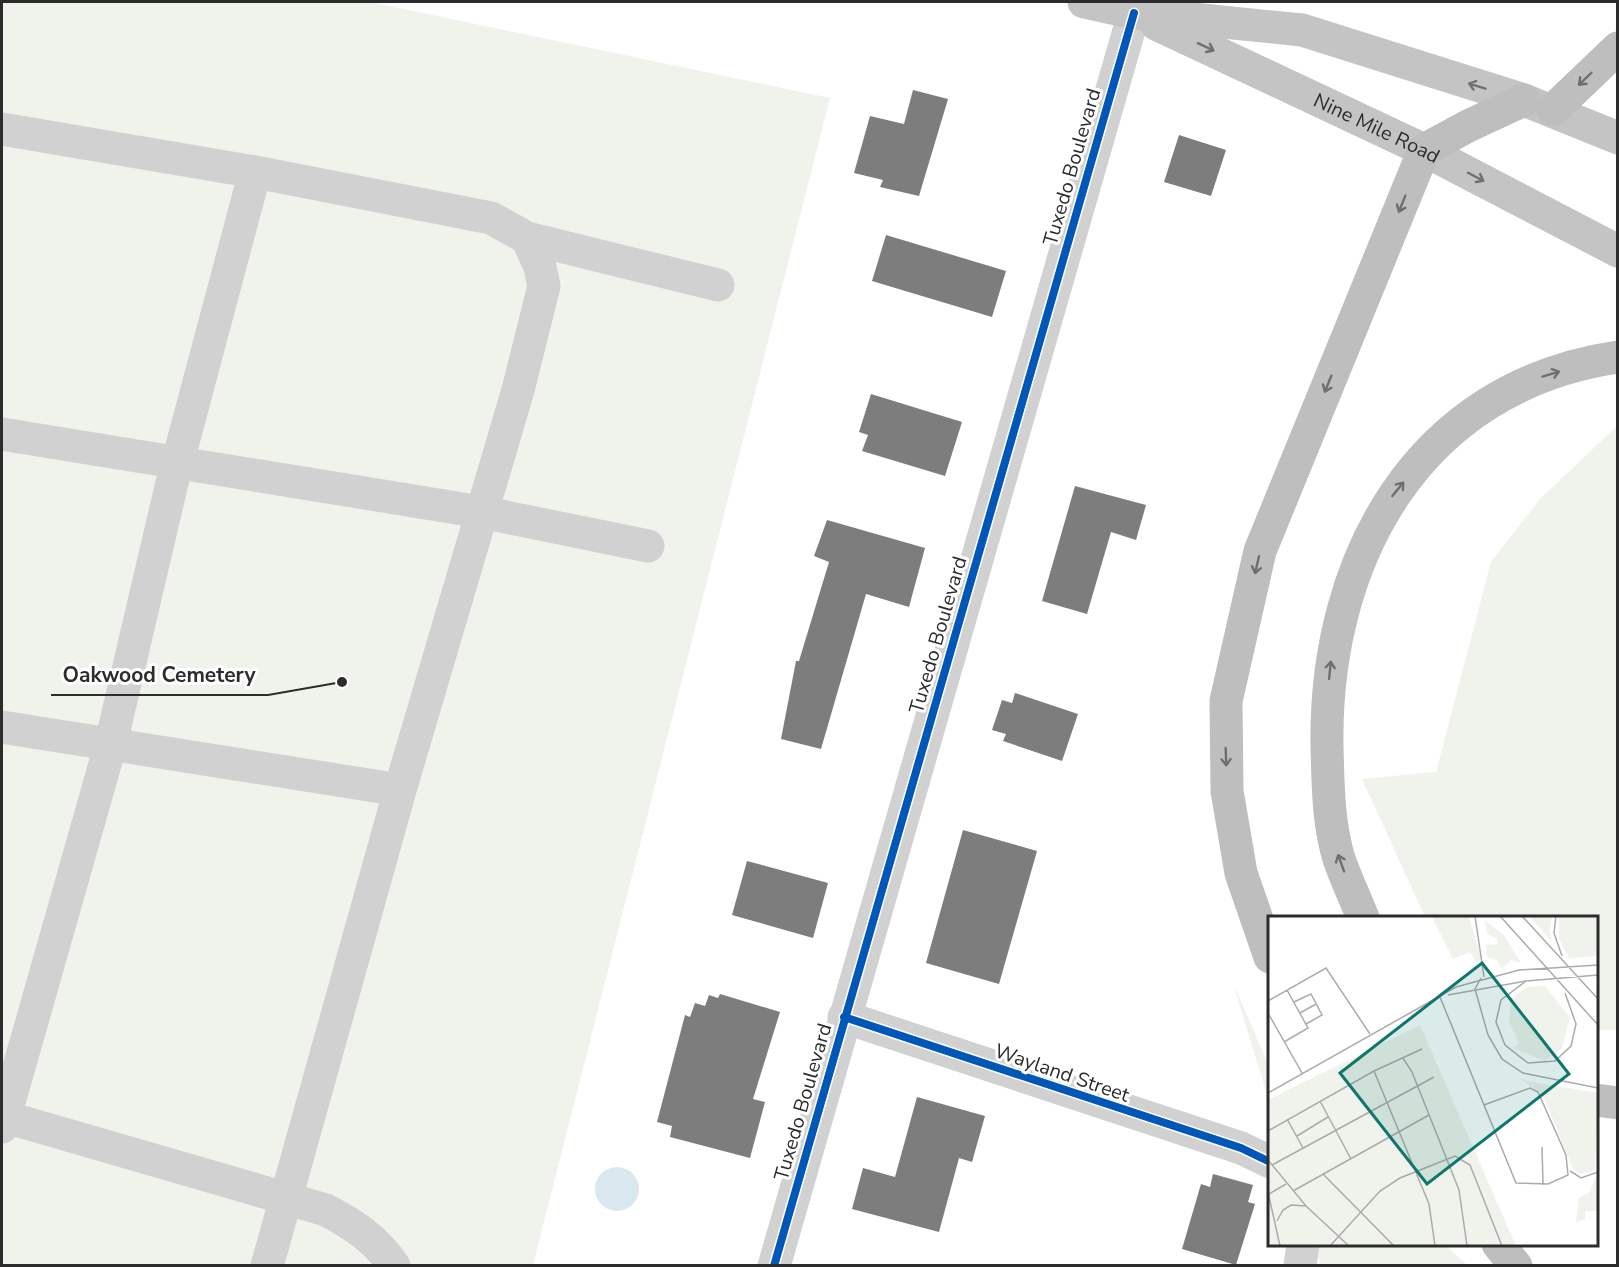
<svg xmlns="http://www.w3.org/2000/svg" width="1619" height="1267" font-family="'Nunito Sans',sans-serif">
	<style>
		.green { fill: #f0f3eb }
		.water { fill: #d9e8ee }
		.building { fill: #7d7d7d }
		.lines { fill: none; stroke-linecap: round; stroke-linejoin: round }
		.minor { stroke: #d1d1d1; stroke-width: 33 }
		.major { stroke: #c4c4c4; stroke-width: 33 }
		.highway { stroke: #bebebe; stroke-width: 33 }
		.cycleway-casing { stroke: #fff; stroke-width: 11 }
		.cycleway { stroke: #0057b8; stroke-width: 8 }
		.oneway { stroke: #707070 }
		.oneway2 { stroke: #6e6e6e }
		.labels { text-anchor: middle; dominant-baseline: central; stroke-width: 6; stroke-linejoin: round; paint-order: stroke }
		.street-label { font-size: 20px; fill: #2c2c2c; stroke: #fff }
		.inset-road { fill: none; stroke: #ababab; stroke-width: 1.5 }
		.view { fill: #0f766e; fill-opacity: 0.15; stroke: #0f766e; stroke-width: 3 }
		.inset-edge { fill: none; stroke: #2c2c2c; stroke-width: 3 }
		.leader { fill: none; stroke: #2c2c2c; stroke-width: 2 }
		.callout-dot { fill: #2c2c2c; stroke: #fff; stroke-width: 2 }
		.callout-label { font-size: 21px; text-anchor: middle; font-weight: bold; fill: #2c2c2c; stroke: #fff; stroke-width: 6; stroke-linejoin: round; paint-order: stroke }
	</style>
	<rect width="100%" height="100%" fill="#fff"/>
	<!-- green -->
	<path class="green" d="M2,2h368l460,96 -297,1167 -531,1z
		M1617,426v604h-20l-1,-112 -171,-1 -63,-138 74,-7 55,-210 49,-63z
		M1233,983l36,83v35z
		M1314,1245h131l22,20h-146z"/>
	<!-- water -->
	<path class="water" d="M595 1189a22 22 0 1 1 44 0a22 22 0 1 1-44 0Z"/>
	<!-- building -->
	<path class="building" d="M913,90l35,9 -29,97 -39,-9 3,-7 -29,-7 16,-57 34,8z
		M1179,135l47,15 -15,46 -47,-14z
		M886,235l120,36 -14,46 -120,-36z
		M871,394l91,28 -17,54 -83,-25 6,-16 -9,-3z
		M1075,486l71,19 -10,35 -25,-8 -24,82 -45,-13z
		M827,520l98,28 -16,59 -43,-13 -45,155 -40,-10 15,-78h3l30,-99 -15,-6z
		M1015,693l63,21 -16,47 -59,-20 3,-7 -14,-4 10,-30 10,3z
		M963,830l74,21 -38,133 -73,-21z
		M747,861l81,22 -15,55 -81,-23z
		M720,994l60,18 -27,87 12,3 -15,56 -80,-21 2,-11 -15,-4 28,-107 5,2 5,-14 10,3 4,-11 9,3z
		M917,1097l68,19 -13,46 -13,-4 -20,74 -87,-23 11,-41 32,9z
		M1213,1174l40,11 -5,17 7,2 -19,61 -54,-16 19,-65 9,3z"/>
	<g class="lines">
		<!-- minor -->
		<path class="minor" d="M2,129l253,43 236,46 36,20 191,47
			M2,434l479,78 167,34
			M2,727l398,63
			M844,1017l397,131 29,14
			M2,1116l324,94c28,15 50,29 68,56
			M2,1127l109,-384 60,-256 84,-315
			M267,1266l133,-476 118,-400 26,-104 -4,-19 -13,-29
			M774,1266l360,-1253
			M1300,1266l3,-22"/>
		<!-- major -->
		<g class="major">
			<path d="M1084,2l50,11 168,17 222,70 94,38"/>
			<path id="s1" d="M1156,24l268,126 194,101"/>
		</g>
		<!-- highway -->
		<path class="highway" d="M1553,110l65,-62
			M1363,918c-8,-20 -17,-39 -24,-59 -11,-36 -11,-75 -12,-113 -3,-187 91,-360 291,-389
			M1270,957l-29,-84 -14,-82 -1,-90 34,-150 164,-401 44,-24 56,-26
			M1596,1100l22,3
			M1498,1244l18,22"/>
		<!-- cycleway casing -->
		<g class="cycleway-casing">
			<path id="cycleway" d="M844,1017l397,131 29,14
				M774,1266l360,-1253"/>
		</g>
		<!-- cycleway -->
		<use href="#cycleway" class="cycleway"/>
	</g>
	<!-- one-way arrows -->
	<defs><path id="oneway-shaft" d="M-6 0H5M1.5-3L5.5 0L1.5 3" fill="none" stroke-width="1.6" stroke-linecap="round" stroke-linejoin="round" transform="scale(1.5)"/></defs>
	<g class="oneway">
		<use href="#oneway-shaft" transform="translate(1206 47) rotate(25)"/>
		<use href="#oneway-shaft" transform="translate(1477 86) rotate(-163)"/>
		<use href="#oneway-shaft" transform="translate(1476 177) rotate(28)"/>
	</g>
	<g class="oneway2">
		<use href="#oneway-shaft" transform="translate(1585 79) rotate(136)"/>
		<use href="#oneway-shaft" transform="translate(1402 204) rotate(112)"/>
		<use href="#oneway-shaft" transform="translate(1551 374) rotate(-17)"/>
		<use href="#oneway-shaft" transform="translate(1328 384) rotate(112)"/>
		<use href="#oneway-shaft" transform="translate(1398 489) rotate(-51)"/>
		<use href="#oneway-shaft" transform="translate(1257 565) rotate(103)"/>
		<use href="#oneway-shaft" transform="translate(1330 670) rotate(-84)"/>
		<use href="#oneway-shaft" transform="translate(1226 757) rotate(88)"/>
		<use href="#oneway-shaft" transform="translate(1341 863) rotate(-110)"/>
	</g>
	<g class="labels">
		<!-- street labels -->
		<g class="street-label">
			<text stroke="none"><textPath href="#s1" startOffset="244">Nine Mile Road</textPath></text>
			<text transform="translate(1072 167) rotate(-74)">Tuxedo Boulevard</text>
			<text transform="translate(938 635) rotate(-74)">Tuxedo Boulevard</text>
			<text transform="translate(1062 1073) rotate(19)">Wayland Street</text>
			<text transform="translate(803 1102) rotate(-74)">Tuxedo Boulevard</text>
		</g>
	</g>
	<!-- overview -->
	<g transform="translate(1268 916)">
		<rect width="330" height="330" fill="#fff"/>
		<path d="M201,0l13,46h-6l-6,-10 -17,7 -21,-42zM284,0l-2,15 2,11 -22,-25zM291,0h39v40l-29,2 -10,-20zM216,4l20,15 17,28 -10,-3 -10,9 -4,-9 -10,-3 -1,-12 12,-1 -2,-6 -8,-4zM277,70l25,32 -8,30 -17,13 -32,-13 6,-5 -10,-22 2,-23 17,-11zM152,109l96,221h-248v-146zM247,159l11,6 72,12 -3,78 -15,3 -7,-5 -30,-74zM328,260l2,35h-13v8l-9,3 3,-24 11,-6z" fill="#f0f3eb"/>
		<path class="inset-road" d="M207,0l9,61M232,0l98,109M254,0l76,83M288,0l-2,17 8,23M213,62l-6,11 13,46 14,24 21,14 75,15M258,65l-25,19 -5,22 9,23 23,18 27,-2 16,-15 5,-22 -11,-31M180,79l78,-14 72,-6M172,81l44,108 32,78 32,1 20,-9 -2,-20 -28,-63 -8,-4 -46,17M0,85l58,-33 44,66M26,86l17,-8 11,21 -16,9M0,97l34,60M32,97l16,-9M16,126l24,-14 -21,-38M135,142l9,14 47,118 8,56M106,155l55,133 6,42M0,177l188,-106 63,-17 79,-5M52,185l31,58M19,203l16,29M0,215l106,-60 48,-22M29,220l31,-19M274,231l1,38M0,244l38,46 43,40M4,249l162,-88M302,255l11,7 17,-6M55,258l71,72M25,275l136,-76M0,276l12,54M1,278l17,-10M9,305l6,-11 8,-5 15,1M62,330l50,-55 20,-13 55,-22 15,9 32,81"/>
		<path class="view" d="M214,47l87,111 -142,110 -87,-111z"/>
		<rect width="330" height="330" class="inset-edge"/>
	</g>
	<!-- callouts -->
	<path class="leader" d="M342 682L268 695H51"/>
	<circle class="callout-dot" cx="342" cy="682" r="6"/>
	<g class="callout-label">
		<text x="159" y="682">Oakwood Cemetery</text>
	</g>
	<!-- border -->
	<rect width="1619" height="1267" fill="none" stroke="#2c2c2c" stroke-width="6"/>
</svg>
